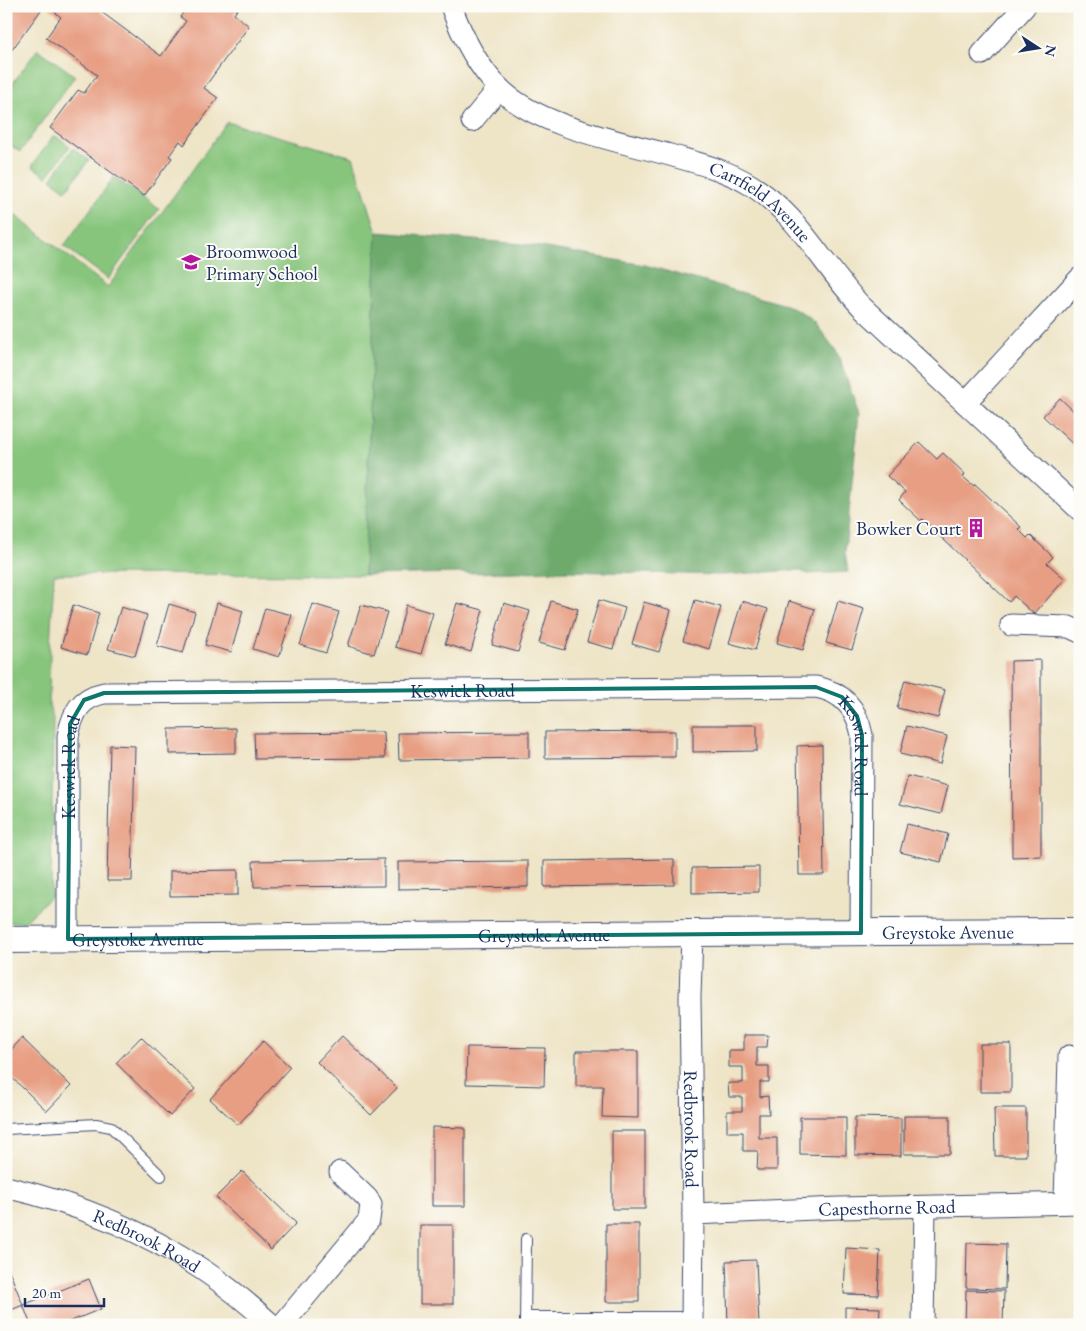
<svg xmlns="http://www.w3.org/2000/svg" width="1086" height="1331" font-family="'EB Garamond',serif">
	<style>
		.green { fill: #87c57c; stroke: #517a6d }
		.forest { fill: #6daa6c; stroke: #446c65 }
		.building { fill: #e79e83 }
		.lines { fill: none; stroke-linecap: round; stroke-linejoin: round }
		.service-casing { stroke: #3b4a6e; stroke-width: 12 }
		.minor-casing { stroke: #3b4a6e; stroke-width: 23 }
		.tertiary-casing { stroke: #3b4a6e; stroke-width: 28 }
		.service { stroke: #fff; stroke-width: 10 }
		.minor { stroke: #fff; stroke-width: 21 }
		.tertiary { stroke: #fff; stroke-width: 26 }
		.marked { fill: none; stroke: #0f766e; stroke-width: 4; stroke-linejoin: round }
		.labels { text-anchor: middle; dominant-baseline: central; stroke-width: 4; stroke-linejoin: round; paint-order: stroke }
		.street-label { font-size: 19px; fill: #1b2f5e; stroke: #fdfcf7 }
		.poi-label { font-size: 19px; fill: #1b2f5e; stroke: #fdfcf7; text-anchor: start }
	</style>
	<rect width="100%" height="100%" fill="#fdfcf7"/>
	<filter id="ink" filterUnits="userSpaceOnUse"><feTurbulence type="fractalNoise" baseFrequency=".02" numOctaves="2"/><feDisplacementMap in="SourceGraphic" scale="10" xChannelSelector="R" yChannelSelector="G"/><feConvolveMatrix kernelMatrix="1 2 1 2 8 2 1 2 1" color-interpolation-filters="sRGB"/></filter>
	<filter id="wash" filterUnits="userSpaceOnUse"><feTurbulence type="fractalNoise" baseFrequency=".0096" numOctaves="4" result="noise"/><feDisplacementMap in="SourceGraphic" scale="20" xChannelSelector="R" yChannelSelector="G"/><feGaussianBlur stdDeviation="1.12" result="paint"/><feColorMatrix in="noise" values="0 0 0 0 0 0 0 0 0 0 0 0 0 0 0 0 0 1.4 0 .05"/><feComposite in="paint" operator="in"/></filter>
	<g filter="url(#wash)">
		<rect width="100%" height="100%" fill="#eee4c6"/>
		<!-- green -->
		<path class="green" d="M38,49l37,27 -55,76 -14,-10v-50z
			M227,122l126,35 24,75 -13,343 -310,-1 -4,73 -1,59 4,12 -2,178 -27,26h-18v-714l102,79z
			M54,135l16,11 -23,31 -15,-11z
			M73,148l16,12 -23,31 -15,-12z
			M114,177l45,32 -51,70 -44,-33z"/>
		<!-- forest -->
		<path class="forest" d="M377,232l146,12 122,21 141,40 14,7 16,12 21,28 22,61 -14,139 3,20 -40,2 -10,-4 -76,5 -156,-4 -202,4z"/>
		<g id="blocks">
			<!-- building -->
			<path class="building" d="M6,6h38l-38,52z
				M47,6h56l-3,5 61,45 25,-35 -6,-4 3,-4 -10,-7h67l-6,8 15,12 -45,62 14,10 -34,47 -4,-4 -11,15 3,2 -28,38 -94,-68 28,-38 6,3 13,-18 -51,-37 15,-21z
				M1060,398l20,19v34l-37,-35z
				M919,442l18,17 6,-6 22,21 -2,3 11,9 1,-2 46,43 -3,2 9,9 3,-3 23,22 -6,6 18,16 -31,35 -20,-18 -5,6 -87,-83 -1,2 -22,-21 6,-8 -18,-16z
				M599,600l26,8 -12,41 -26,-7z
				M695,600l26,7 -12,42 -26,-8z
				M551,601l27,8 -13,41 -26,-7z
				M742,601l26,8 -13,41 -26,-7z
				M789,601l26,8 -12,41 -26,-7z
				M838,601l26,8 -12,41 -26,-7z
				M644,602l27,8 -12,42 -27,-8z
				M217,603l26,8 -12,41 -26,-7z
				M457,603l26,7 -12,42 -26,-8z
				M504,603l26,8 -12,41 -26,-7z
				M169,604l26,8 -12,41 -26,-7z
				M313,604l26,8 -13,41 -26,-8z
				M73,605l26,8 -12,42 -26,-8z
				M361,605l26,7 -13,42 -26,-8z
				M406,605l27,8 -12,41 -26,-7z
				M121,607l26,8 -12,41 -27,-7z
				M265,608l27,7 -13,42 -26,-8z
				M1041,660v196l-29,1 -1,-196z
				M905,680l40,10 -7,28 -41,-10z
				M693,725h64v26l-64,1z
				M907,726l40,10 -7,28 -40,-10z
				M236,728v25l-67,1v-25z
				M675,731v26l-130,1v-26z
				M384,732l1,26 -130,1 -1,-26z
				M529,732v26l-130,2 -1,-27z
				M110,745l25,1 -3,135h-25z
				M822,745l2,130h-25l-2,-129z
				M908,776l40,10 -7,28 -41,-10z
				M907,824l41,10 -7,28 -41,-10z
				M384,859v27l-130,1 -1,-26z
				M674,859v26l-130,2v-26z
				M528,861v26l-130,2v-27z
				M759,867v25l-67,1v-25z
				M238,870v25l-68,1v-25z
				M744,1035h24l-1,12h-10v19h12v16h-9v15l8,-1 1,18h-10v24h18v32h-20l1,-19h-15v-19h-16v-21h15v-14h-13l-1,-14h15v-16h-14v-17h15z
				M342,1036l55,52 -26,27 -54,-53z
				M141,1037l54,52 -25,27 -54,-53z
				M22,1038l49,48 -24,25 -41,-39v-17z
				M263,1041l27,26 -52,58 -28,-26z
				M980,1044h31v48h-31z
				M467,1047l78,1 -1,38 -78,-2z
				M576,1051h62v67l-36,-1 1,-31h-27z
				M994,1108h32v48h-31z
				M904,1116h46v38h-46z
				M800,1117h46v38l-46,-1z
				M855,1117l46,1v38l-46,-1z
				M432,1127l33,1v78h-33z
				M612,1131h33v78h-33z
				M242,1171l54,52 -25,27 -55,-53z
				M606,1224h33v78h-33z
				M420,1225h33v79h-33z
				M967,1243l39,1 -1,45 -39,-1z
				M846,1248l34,2 -2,45 -34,-1z
				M756,1260l3,65h-31l-2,-64z
				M6,1263l17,42 -17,7z
				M89,1279l12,30 -40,16h-30l-8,-20z
				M966,1290l38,1 -1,34h-38z
				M845,1307l35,1 -1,17h-34z"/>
		</g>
	</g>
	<g filter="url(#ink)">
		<use href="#blocks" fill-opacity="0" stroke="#3b4a6e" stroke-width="1"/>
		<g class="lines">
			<!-- service casing -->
			<g class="service-casing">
				<path id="service" d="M6,1129l90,-5 15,3 50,49
					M525,1317h167
					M525,1325l1,-86"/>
			</g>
			<!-- minor casing -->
			<g class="minor-casing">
				<g id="minor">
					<path id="s1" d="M451,6c11,30 25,59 48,82 37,38 120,53 171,67 27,8 54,14 79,29 51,31 72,80 112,122l219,204"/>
					<path d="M982,54l43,-48"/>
					<path d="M472,121l27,-33"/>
					<path d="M965,403l115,-125"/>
					<path d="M1011,625l58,2 11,5"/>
					<path id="s2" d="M692,933l-2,64 3,217 -1,111"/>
					<path id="s3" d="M68,939v-203c5,-24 12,-38 36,-43l712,-6c27,5 41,22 46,48l-1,198"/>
					<path id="s4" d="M6,1187c69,16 138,44 197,83 24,16 47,35 69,55"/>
					<path d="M1065,1203l4,-147"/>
					<path id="s5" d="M693,1214l146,-6 241,-5"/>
					<path d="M282,1325l87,-105 2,-16 -4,-6 -27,-26"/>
					<path d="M923,1325l2,-118"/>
				</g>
			</g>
			<!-- tertiary casing -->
			<g class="tertiary-casing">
				<g id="tertiary">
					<path id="s6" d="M6,940l686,-7 388,-2"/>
				</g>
			</g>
			<!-- service -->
			<use href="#service" class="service"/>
			<!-- minor -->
			<use href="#minor" class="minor"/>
			<!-- tertiary -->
			<use href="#tertiary" class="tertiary"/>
		</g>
	</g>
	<!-- marked area -->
	<path class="marked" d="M816,687l26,10 15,19 5,19 -1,198 -793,6 2,-215 14,-24 20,-7z"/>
	<!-- icons -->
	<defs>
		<g id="school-bare" transform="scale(1.5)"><path d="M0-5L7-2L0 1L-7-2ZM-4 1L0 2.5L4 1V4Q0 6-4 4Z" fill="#b5179e" stroke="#fdfcf7" stroke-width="2.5" paint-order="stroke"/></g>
		<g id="building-bare" transform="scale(1.5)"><path d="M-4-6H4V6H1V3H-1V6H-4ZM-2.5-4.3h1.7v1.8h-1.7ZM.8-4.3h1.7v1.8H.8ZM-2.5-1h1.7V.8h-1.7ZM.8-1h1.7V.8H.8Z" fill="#b5179e" stroke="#fdfcf7" stroke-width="2.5" paint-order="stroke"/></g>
	</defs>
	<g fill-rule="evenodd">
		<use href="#school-bare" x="191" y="262"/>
		<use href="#building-bare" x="976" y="528"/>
	</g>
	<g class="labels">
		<!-- street labels -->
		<g class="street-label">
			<text stroke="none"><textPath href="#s1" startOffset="385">Carrfield Avenue</textPath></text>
			<text stroke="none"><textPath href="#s3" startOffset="622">Keswick Road</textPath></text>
			<text stroke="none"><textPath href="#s3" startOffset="1056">Keswick Road</textPath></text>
			<text stroke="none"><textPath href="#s3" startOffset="172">Keswick Road</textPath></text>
			<text stroke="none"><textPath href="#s6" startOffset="942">Greystoke Avenue</textPath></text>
			<text stroke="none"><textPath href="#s6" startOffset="538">Greystoke Avenue</textPath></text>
			<text stroke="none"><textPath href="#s6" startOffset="132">Greystoke Avenue</textPath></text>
			<text stroke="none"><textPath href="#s2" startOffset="196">Redbrook Road</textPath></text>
			<text stroke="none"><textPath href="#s5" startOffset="194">Capesthorne Road</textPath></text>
			<text stroke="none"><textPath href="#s4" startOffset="151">Redbrook Road</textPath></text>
		</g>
		<!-- poi labels -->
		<g class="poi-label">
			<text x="206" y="251">Broomwood<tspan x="206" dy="22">Primary School</tspan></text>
			<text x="961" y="528" text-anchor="end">Bowker Court</text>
		</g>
	</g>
	<!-- margin -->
	<rect width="1086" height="1331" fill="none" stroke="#fdfcf7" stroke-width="25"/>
	<!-- north arrow -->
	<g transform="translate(1038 48) rotate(102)" stroke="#fdfcf7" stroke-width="4" paint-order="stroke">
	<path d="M0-4L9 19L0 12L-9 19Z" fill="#1b2f5e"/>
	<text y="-8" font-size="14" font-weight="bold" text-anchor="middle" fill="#1b2f5e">N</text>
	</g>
	<!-- scale -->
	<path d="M25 1298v8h79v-8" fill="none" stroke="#1b2f5e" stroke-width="2.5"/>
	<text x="32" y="1298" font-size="15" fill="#1b2f5e" stroke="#fdfcf7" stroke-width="4" paint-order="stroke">20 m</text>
</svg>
